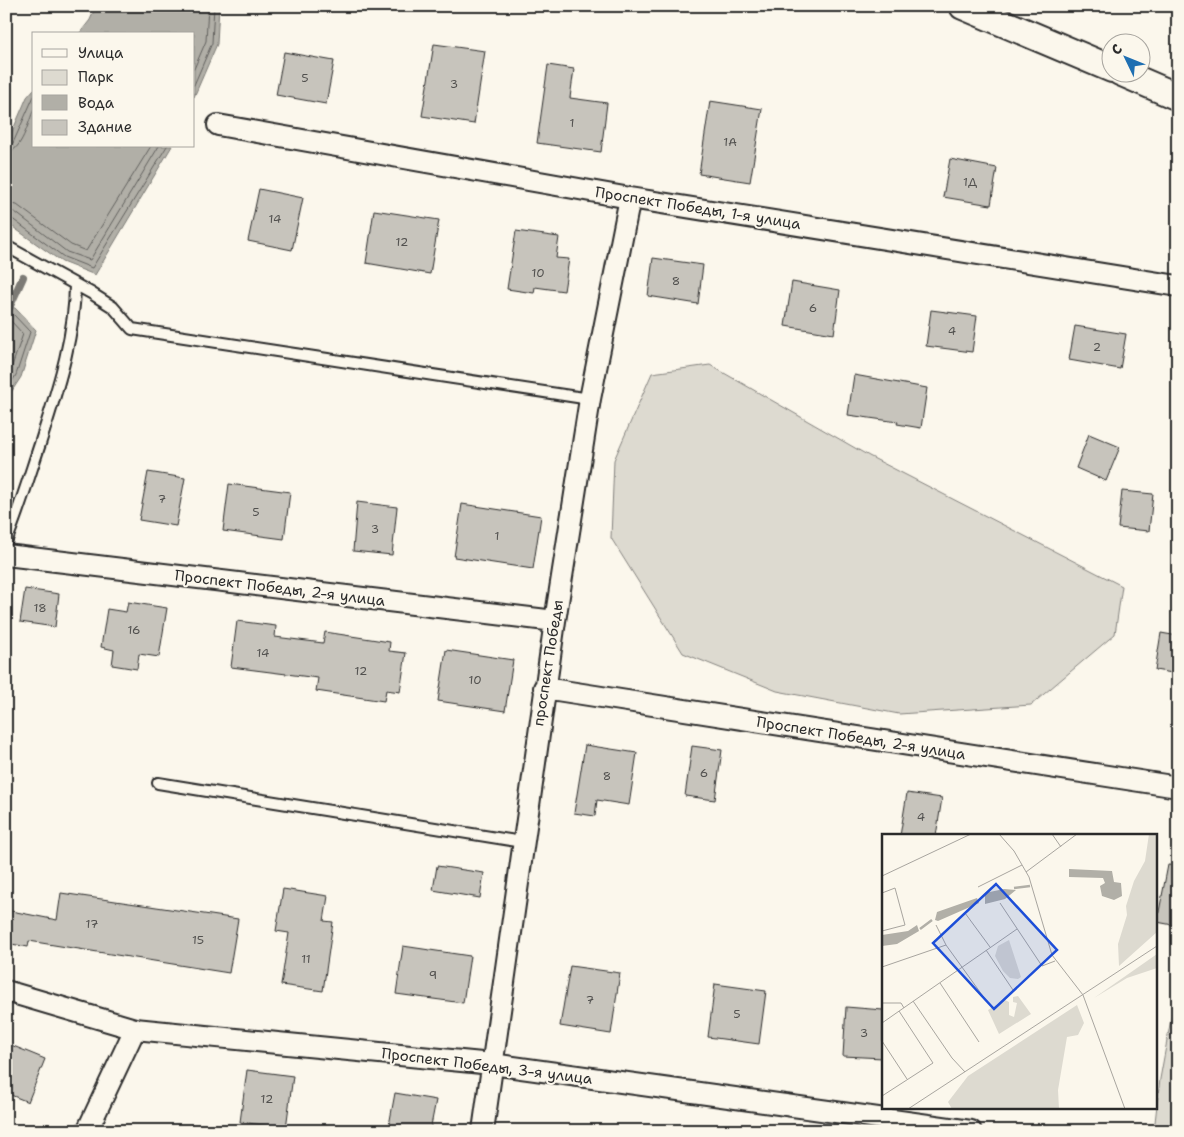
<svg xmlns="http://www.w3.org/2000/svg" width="1184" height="1137" font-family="'Shantell Sans',sans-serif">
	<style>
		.green { fill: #dddad0; stroke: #84827e }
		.water { fill: #b1afa7; stroke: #7b7a75 }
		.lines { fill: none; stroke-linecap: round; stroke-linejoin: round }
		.shore { stroke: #61605d; stroke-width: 1 }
		.stream { stroke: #7b7a75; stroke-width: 8 }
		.building { fill: #c7c4bc; stroke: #2b2b2b }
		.service-casing { stroke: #2b2b2b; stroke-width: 14 }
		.minor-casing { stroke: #2b2b2b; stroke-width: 24 }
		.tertiary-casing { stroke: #2b2b2b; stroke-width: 30 }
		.service { stroke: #fbf7ec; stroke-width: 10 }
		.minor { stroke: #fbf7ec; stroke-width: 20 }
		.tertiary { stroke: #fbf7ec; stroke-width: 26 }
		.labels { text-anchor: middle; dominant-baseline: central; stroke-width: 4; stroke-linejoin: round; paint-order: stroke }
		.number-label { font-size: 12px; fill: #52514f }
		.street-label { font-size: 15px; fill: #2b2b2b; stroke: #fbf7ec }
		.inset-river { fill: none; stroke: #b1afa7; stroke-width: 2.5 }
		.inset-road { fill: none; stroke: #a8a59f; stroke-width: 1 }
		.view { fill: #1d4ed8; fill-opacity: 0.15; stroke: #1d4ed8; stroke-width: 2.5 }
		.inset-edge { fill: none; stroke: #2b2b2b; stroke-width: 2.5 }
	</style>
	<rect width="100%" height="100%" fill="#fbf7ec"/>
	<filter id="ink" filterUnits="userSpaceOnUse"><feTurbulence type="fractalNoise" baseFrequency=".02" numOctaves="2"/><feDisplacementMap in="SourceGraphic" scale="10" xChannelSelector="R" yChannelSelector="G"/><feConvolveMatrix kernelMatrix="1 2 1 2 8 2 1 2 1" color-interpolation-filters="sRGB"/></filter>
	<g filter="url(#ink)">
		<!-- green -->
		<path class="green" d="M710,365l159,91 253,130 -7,48 -84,71 -132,9 -122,-23 -94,-38 -72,-115 3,-78 38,-87z
			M1178,993v138h-24l6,-52 15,-82z"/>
		<!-- water -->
		<path class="water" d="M96,6h123l-2,38 -23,53v-63h-115l11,-14z
			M34,89v57h138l-77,129 -33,-13 -52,-37 -4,-7v-72l21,-49z
			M6,307l9,1 21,22 -15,47 -15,23z"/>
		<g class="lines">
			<!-- shore -->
			<path class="shore" d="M194,69l12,-28 2,-35
				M194,85l18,-42 2,-37
				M6,146l7,-3 21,-47
				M6,153c16,-1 22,-31 28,-44
				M6,203l11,2 54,40 15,6 65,-105
				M6,210l9,2 52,40 23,8 69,-114
				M6,217l5,1 53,39 28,11 75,-122
				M6,312l7,2 17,18 -14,43 -10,16
				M6,319l4,1 13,14 -13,38 -4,7"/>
			<!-- stream -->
			<path class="stream" d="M9,308l14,-31"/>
		</g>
		<!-- building -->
		<path class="building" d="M434,44l51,7 -11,73 -52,-8z
			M284,52l50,9 -8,43 -50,-9z
			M548,65l26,4 -4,29 37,5 -6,49 -64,-9z
			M710,101l52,8 -12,73 -51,-8z
			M950,159l47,9 -6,37 -48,-8z
			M259,189l44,9 -11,52 -44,-9z
			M374,210l65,10 -9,54 -64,-11z
			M516,231l43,6 -3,21 13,1 -5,32 -29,-4 -1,6 -27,-4z
			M653,258l50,7 -5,39 -50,-8z
			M792,282l48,8 -6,44 -49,-8z
			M931,310l46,6 -5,36 -46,-6z
			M1075,326l51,8 -6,35 -51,-9z
			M854,375l73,13 -6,40 -24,-4 1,-2 -50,-7z
			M1089,434l31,13 -14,34 -30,-13z
			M148,472l37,6 -9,48 -37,-6z
			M229,484l61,8 -6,47 -61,-8z
			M1122,491l31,3 -4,37 -31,-3z
			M357,502l40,5 -5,48 -39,-4z
			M462,504l79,12 -8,53 -79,-12z
			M25,589l34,5 -4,33 -35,-5z
			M128,602l39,6 -8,49 -20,-3 -2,15 -25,-4 2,-15 -13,-3 6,-38 19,3z
			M237,621l39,5 -1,11 48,6 2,-11 65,10 -1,9 17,2 -6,39 -14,-2 -2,11 -68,-10 2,-13 -87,-11z
			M1161,633l17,3v38l-23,-4z
			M446,650l67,10 -8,51 -67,-10z
			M585,745l52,8 -8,52 -32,-5 -2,16 -21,-3z
			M692,746l30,4 -7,50 -30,-4z
			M907,793l35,5 -6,38h-36z
			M1168,865l10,1v60l-21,-4z
			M437,866l47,7 -4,25 -47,-8z
			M283,889l45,7 -4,25 9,1 -10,69 -42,-6 8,-52 -13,-2z
			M61,893l177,26 -9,54 -200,-32 -1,6 -22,-4v-33l51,10z
			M403,946l67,10 -7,47 -67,-9z
			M570,966l50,7 -9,61 -51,-8z
			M715,984l51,7 -7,53 -51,-7z
			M846,1007l37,3v48l-40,-2z
			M6,1043l39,16 -17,43 -22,-9z
			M247,1070l46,6 -7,52 -46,-6z
			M395,1093l41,7 -6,31h-42z"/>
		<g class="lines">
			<!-- service casing -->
			<g class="service-casing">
				<path id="service" d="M6,246l85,47 22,14 19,22 458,70
					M6,542c13,-32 23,-65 34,-98 16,-51 35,-106 35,-160
					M158,783l364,59"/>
			</g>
			<!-- minor casing -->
			<g class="minor-casing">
				<path id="minor" d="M218,125l412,73 548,88
					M6,555l549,66
					M544,688l634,99
					M6,991l129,38 357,35 479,67
					M87,1131l48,-102
					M483,1131l72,-510 35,-222 40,-201"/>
			</g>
			<!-- tertiary casing -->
			<g class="tertiary-casing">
				<path id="tertiary" d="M963,6l149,63
					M1120,72l58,25"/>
			</g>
			<!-- service -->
			<use href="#service" class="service"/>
			<!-- minor -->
			<use href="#minor" class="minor"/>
			<!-- tertiary -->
			<use href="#tertiary" class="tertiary"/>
		</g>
	</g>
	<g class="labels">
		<!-- number labels -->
		<g class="number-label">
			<text x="305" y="78">5</text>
			<text x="454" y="84">3</text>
			<text x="572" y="123">1</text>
			<text x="730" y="142">1А</text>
			<text x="970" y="182">1Д</text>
			<text x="275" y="219">14</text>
			<text x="402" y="242">12</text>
			<text x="538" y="273">10</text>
			<text x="676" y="281">8</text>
			<text x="813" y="308">6</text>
			<text x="952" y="331">4</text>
			<text x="1097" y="347">2</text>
			<text x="162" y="499">7</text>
			<text x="256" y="512">5</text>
			<text x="375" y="529">3</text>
			<text x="497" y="536">1</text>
			<text x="40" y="608">18</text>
			<text x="134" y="630">16</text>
			<text x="263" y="653">14</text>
			<text x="361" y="671">12</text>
			<text x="475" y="680">10</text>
			<text x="704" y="773">6</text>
			<text x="607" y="776">8</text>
			<text x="921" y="817">4</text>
			<text x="92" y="924">17</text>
			<text x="198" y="940">15</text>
			<text x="306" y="959">11</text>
			<text x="433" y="975">9</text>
			<text x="590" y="1000">7</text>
			<text x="737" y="1014">5</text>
			<text x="864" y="1033">3</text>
			<text x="267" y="1099">12</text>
		</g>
		<!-- street labels -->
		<g class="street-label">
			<text transform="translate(698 208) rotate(9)">Проспект Победы, 1-я улица</text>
			<text transform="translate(280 588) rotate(7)">Проспект Победы, 2-я улица</text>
			<text transform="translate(548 663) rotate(-81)">проспект Победы</text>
			<text transform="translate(861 738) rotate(9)">Проспект Победы, 2-я улица</text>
			<text transform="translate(487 1066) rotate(7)">Проспект Победы, 3-я улица</text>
		</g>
	</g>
	<!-- overview -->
	<g transform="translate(882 834)">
		<rect width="275" height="275" fill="#fbf7ec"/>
		<path d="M267,0h8v98l-38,34 -1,-22 9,-29 -1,-9 8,-25 11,-20zM127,106l12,37 -3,2 -8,-1 -7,-7 -8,-15 3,-10zM275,120v14l-30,10 -33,20zM136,162l13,18 -32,20 -11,-24 17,-10 4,2v13l5,2 3,-14 -4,-1v-5zM195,171l7,18 -6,12 -11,2 -9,53 1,19h-107l-4,-7 20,-26z" fill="#dddad0"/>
		<path d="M187,35l43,2 2,11 7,1 1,13 -8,4 -12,-4 -2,-10 5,-3 -2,-5 -34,-1zM122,55l12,1 -11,9 -20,5v-11zM95,64l2,5 -41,18 -3,-1 2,-8zM35,91l2,6 -22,13 -15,2v-11l26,-4z" fill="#b1afa7"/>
		<path class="inset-river" d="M132,54l16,-2M38,95l12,-9"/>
		<path class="inset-road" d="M117,0l15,17 15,26 23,78 31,40 42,114M170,0l9,13M144,38l51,-38M0,42l89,-42M96,53l44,-22M0,59l13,-5 10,37 -23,6M118,69l42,63 13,-5M83,79l25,34M54,91l10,20 39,54M104,116l27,40M0,133l64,-22M58,149l39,59M31,167l39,57 13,14M0,169h19l3,5M0,189l135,-94M0,207l25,38M0,262l51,-33 -34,-52M26,275l249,-163"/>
		<path class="view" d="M114,50l61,66 -63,59 -61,-66z"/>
		<rect width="275" height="275" class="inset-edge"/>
	</g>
	<!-- margin -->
	<rect width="1184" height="1137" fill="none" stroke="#fbf7ec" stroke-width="25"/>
	<rect x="12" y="12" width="1159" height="1112" fill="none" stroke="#2b2b2b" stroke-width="2" filter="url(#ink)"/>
	<!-- legend -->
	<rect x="32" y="32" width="162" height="115" fill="#fbf7ec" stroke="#a8a59f"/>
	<rect x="42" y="49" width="25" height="8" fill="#fbf7ec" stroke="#a8a59f"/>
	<text x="78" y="58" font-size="15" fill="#2b2b2b">Улица</text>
	<rect x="42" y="70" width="25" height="15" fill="#dddad0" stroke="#a8a59f"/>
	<text x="78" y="82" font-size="15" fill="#2b2b2b">Парк</text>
	<rect x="42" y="95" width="25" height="15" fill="#b1afa7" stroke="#a8a59f"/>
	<text x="78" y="108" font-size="15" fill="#2b2b2b">Вода</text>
	<rect x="42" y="120" width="25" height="15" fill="#c7c4bc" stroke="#a8a59f"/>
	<text x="78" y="132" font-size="15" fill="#2b2b2b">Здание</text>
	<!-- north arrow -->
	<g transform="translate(1126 58) rotate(313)"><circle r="24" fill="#fbf7ec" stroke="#a8a59f"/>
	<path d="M0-4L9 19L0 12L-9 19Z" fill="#1f6fb2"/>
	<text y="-8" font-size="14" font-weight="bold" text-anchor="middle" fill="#2b2b2b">С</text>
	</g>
</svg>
